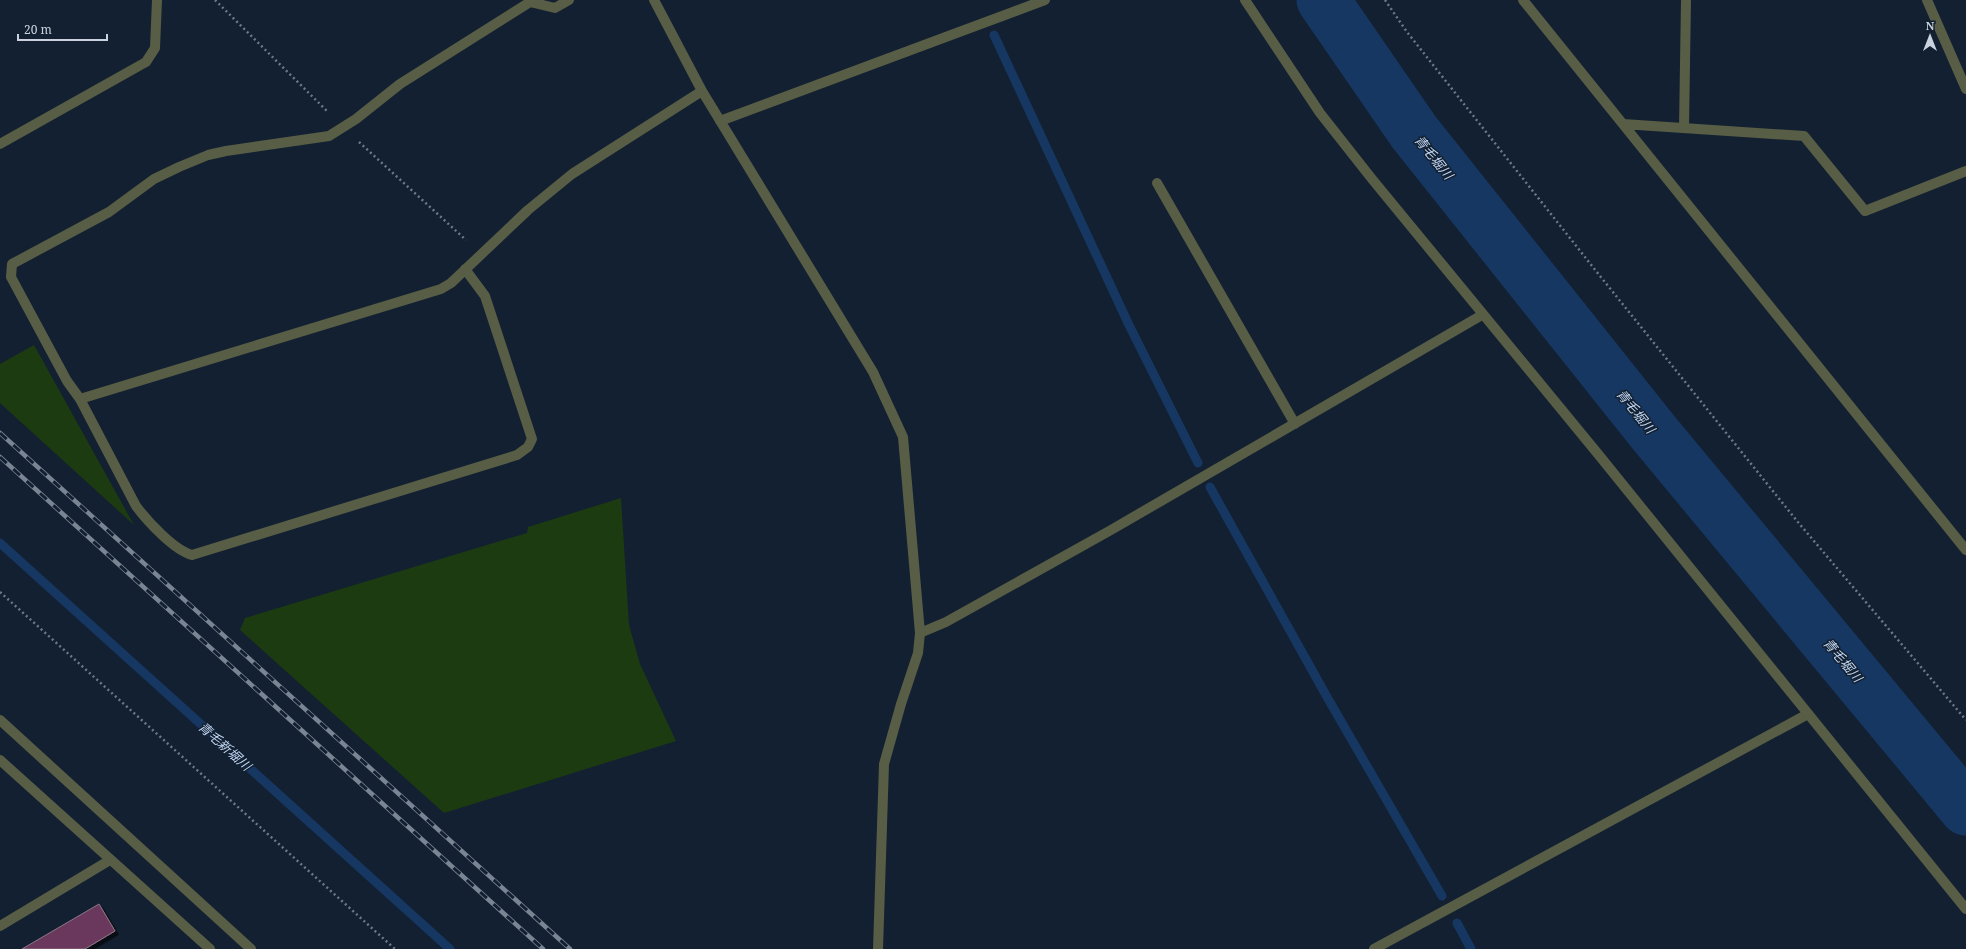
<svg xmlns="http://www.w3.org/2000/svg" width="1966" height="949" font-family="'Noto Serif','Noto Sans JP',serif">
	<style>
		.green { fill: #1d3b11 }
		.lines { fill: none; stroke-linecap: round; stroke-linejoin: round }
		.stream { stroke: #163761; stroke-width: 9 }
		.river { stroke: #163761; stroke-width: 53 }
		.building { fill: #69395b; stroke: #8f7686; filter: url(#shadow) }
		.path { stroke: #6e7987; stroke-width: 2.5; stroke-dasharray: 2 3; stroke-linecap: butt }
		.service { stroke: #585d45; stroke-width: 10 }
		.minor { stroke: #585d45; stroke-width: 10 }
		.tertiary { stroke: #585d45; stroke-width: 10 }
		.rail-casing { stroke: #7a8593; stroke-width: 4.5 }
		.rail { stroke: #132031; stroke-width: 3; stroke-dasharray: 9; stroke-linecap: butt }
		.labels { text-anchor: middle; dominant-baseline: central; stroke-width: 3; stroke-linejoin: round; paint-order: stroke }
		.water-label { font-size: 13px; font-style: italic; fill: #c2d7f3; stroke: #132031 }
	</style>
	<defs>
		<filter id="shadow"><feDropShadow dx="3.5" dy="3.5" stdDeviation="0" flood-color="#0009"/></filter>
	</defs>
	<rect width="100%" height="100%" fill="#132031"/>
	<!-- green -->
	<path class="green" d="M34,345l100,180 -134,-122v-39z
		M621,498l8,127 11,39 36,77 -232,72 -204,-183 5,-12 282,-85 1,-6z"/>
	<g class="lines">
		<!-- stream -->
		<path class="stream" d="M994,35l135,290 69,138
			M1210,487l117,210 115,199
			M0,543l450,406
			M1457,923l14,26"/>
		<!-- river -->
		<path class="river" d="M1323,0l91,132 240,301 312,376"/>
	</g>
	<!-- building -->
	<path class="building" d="M99,904l16,27 -30,18h-63z"/>
	<g class="lines">
		<!-- path -->
		<path class="path" d="M215,0l113,112
			M1385,0l22,32 189,239 201,250 169,199
			M359,142l107,98
			M0,592l395,357"/>
		<!-- service -->
		<path class="service" d="M0,926l110,-66"/>
		<!-- minor -->
		<path class="minor" d="M654,0l48,91 171,281 30,65 17,196 -2,20 -17,51 -17,60 -6,185
			M1523,0l443,550
			M1927,0l39,89
			M720,121l325,-121
			M1623,124l181,12 61,75 101,-40
			M1684,128l2,-128
			M0,144l146,-82 9,-14 2,-48
			M1157,183l138,241
			M465,269l20,27 47,143 -4,8 -11,8 -325,100c-18,-5 -44,-33 -56,-49l-56,-107 -13,-18 -56,-104 1,-13 97,-52 45,-33 25,-12 29,-12 18,-4 103,-15 27,-17 44,-35 130,-82 25,6 14,-8
			M80,399l361,-110 10,-6 77,-73 44,-36 130,-83
			M920,633l26,-11 165,-92 371,-215
			M0,720l251,229
			M0,760l210,189
			M1374,949l434,-235"/>
		<!-- tertiary -->
		<path class="tertiary" d="M1245,0l75,113 52,66 226,275 368,455"/>
		<!-- rail casing -->
		<g class="rail-casing">
			<path id="rail" d="M0,433l570,516
				M0,457l543,492"/>
		</g>
		<!-- rail -->
		<use href="#rail" class="rail"/>
	</g>
	<g class="labels">
		<!-- water labels -->
		<g class="water-label">
			<text transform="translate(1434 157) rotate(51)">青毛堀川</text>
			<text transform="translate(1636 411) rotate(51)">青毛堀川</text>
			<text transform="translate(1843 660) rotate(50)">青毛堀川</text>
			<text transform="translate(225 746) rotate(42)">青毛新堀川</text>
		</g>
	</g>
	<!-- north arrow -->
	<g transform="translate(1930 36)" stroke="#132031" stroke-width="3" paint-order="stroke">
	<path d="M0-3L7 15L0 10L-7 15Z" fill="#c9d2de"/>
	<text y="-6" font-size="11" font-weight="bold" text-anchor="middle" fill="#c9d2de">N</text>
	</g>
	<!-- scale -->
	<path d="M18 34v6h89v-6" fill="none" stroke="#c9d2de" stroke-width="2"/>
	<text x="24" y="34" font-size="12" fill="#c9d2de" stroke="#132031" stroke-width="3" paint-order="stroke">20 m</text>
</svg>
